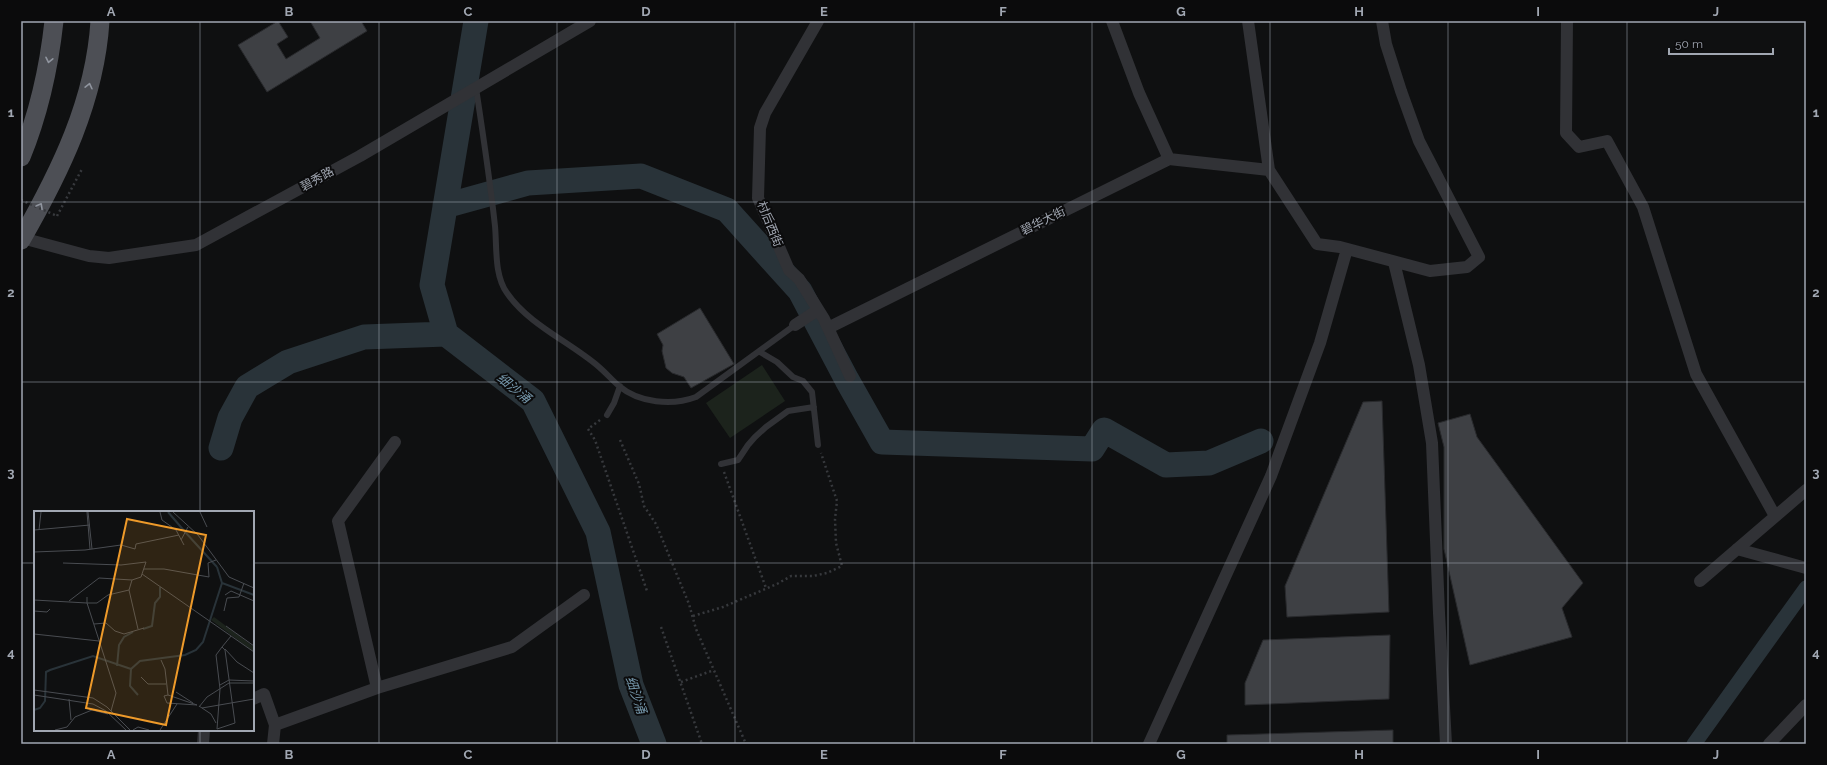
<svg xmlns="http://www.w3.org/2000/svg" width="1827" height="765" font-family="Raleway,'Noto Sans SC',sans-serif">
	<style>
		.park { fill: #1c231c }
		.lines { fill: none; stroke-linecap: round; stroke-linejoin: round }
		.canal { stroke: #293339; stroke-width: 15 }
		.river { stroke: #293339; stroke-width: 25 }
		.building { fill: #3e4044; stroke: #292a2d }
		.path { stroke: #37393d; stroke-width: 2.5; stroke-dasharray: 2 3; stroke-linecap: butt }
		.service { stroke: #313236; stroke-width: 6 }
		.minor { stroke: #313236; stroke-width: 12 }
		.primary { stroke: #4d4f55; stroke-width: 19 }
		.path-bridge { stroke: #37393d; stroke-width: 2.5; stroke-dasharray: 2 3; stroke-linecap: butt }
		.oneway { stroke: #90959f }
		.grid { fill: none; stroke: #a1a7b2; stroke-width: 1; stroke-opacity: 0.55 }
		.labels { text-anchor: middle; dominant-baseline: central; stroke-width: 4; stroke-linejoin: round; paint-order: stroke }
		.street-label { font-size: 12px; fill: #a1a7b2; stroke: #0b0b0c }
		.water-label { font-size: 13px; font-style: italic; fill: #7799ad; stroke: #0b0b0c }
		.inset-river { fill: none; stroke: #293339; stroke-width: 2 }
		.inset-road { fill: none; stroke: #494c51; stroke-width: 1 }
		.view { fill: #ee9a2a; fill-opacity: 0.15; stroke: #ee9a2a; stroke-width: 2 }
		.inset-edge { fill: none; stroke: #a1a7b2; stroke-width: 2 }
		.neatline { fill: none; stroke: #a1a7b2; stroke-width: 1.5 }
		.grid-label { font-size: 13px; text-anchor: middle; font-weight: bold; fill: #a1a7b2 }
	</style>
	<rect width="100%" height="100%" fill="#0f1011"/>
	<!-- park -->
	<path class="park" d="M762,365l23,36 -55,37 -24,-35z"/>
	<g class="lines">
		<!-- canal -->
		<path class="canal" d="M1694,744l112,-156"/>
		<!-- river -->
		<path class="river" d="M445,206l83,-23 113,-7 86,34 73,81 47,89 35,62 210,7 12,-19 62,35 43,-2 52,-22
			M446,334l-14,-49 44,-264
			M221,448l9,-30 17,-31 41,-25 76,-25 82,-3 87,67 65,131 33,153 23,59"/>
	</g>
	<!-- building -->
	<path class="building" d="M278,21l10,16 -11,7 9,15 34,-21 -10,-17h51l6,10 -100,61 -29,-47z
		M700,308l34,56 -43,24 -7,-11 -12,-4 -6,-5 -4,-17 1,-6 -6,-11z
		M1382,401l7,211 -102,5 -2,-31 78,-184z
		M1470,414l7,23 106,146 -21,25 10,29 -102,28 -26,-116v-102l-6,-24z
		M1390,635l-1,64 -144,6v-22l18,-43z
		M1393,730v14h-166v-9z"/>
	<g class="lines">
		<!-- path -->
		<path class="path" d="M57,216l25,-47
			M600,420l-12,9 7,11 52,151
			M620,440l19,44 5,22 12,18 33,80 7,25 50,115
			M724,472l42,116
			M693,616l30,-9 54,-23 14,-8h22l14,-3 15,-7 -6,-23 -1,-24 2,-18 -16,-48
			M661,627l41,117
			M681,682l33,-12"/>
		<!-- service -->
		<path class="service" d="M476,88c7,46 14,92 19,138 2,21 -1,49 12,67 22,32 63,49 92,74 7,6 13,13 20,19 20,17 53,20 77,11l99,-72
			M760,352l17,10 16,15 10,4 9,11 6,53
			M607,415l7,-12 6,-17
			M721,464l17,-4 10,-15 7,-8 11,-10 22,-16 26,-4"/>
		<!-- minor -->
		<path class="minor" d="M818,21l-53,92 -5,15 -2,70 31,72 10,9 25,40 26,57
			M1112,21l27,72 30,66
			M1248,21l21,149 48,74 23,3 90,24 37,-4 12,-10 -60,-116 -18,-50 -15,-47 -4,-23
			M1567,21l-1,112 13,14 28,-6 36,66 53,167 79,142
			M22,238l67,18 20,2 87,-13 164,-89 230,-135
			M1394,262l25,103 13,78 7,170 7,131
			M795,325l23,-15
			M828,328l341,-169 100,11
			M1737,549l69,19
			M1700,581l106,-91
			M377,688l-39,-167 57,-79
			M253,699l11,-5 11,31 -2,19
			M275,725l102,-37 135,-41 72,-52
			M203,744l1,-14
			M1149,744l122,-268 49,-133 27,-94
			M1769,744l37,-39"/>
		<!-- primary -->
		<path class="primary" d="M21,157c18,-44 28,-90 33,-136
			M21,240c39,-68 74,-139 79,-219"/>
		<!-- path-bridge -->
		<path class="path-bridge" d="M21,200l36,16"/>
	</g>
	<!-- one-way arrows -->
	<defs><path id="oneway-chevron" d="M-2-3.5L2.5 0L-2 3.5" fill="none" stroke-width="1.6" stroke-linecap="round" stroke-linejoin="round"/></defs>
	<g class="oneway">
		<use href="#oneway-chevron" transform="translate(49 60) rotate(102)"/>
		<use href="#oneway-chevron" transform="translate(89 86) rotate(-77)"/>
		<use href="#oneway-chevron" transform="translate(40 206) rotate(-61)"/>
	</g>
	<!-- grid -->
	<path class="grid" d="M200,21v491M379,21v723M557,21v723M735,21v723M914,21v723M1092,21v723M1270,21v723M1448,21v723M1627,21v723M21,202h1785M21,382h1785M21,563h14M253,563h1553M200,730v14"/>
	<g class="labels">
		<!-- street labels -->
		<g class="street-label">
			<text transform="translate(317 179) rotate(-29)">碧秀路</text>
			<text transform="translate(1043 221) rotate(-26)">碧华大街</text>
			<text transform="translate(770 224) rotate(68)">村后西街</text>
		</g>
		<!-- water labels -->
		<g class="water-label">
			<text transform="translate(514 388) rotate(39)">细沙涌</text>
			<text transform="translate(636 695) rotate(71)">细沙涌</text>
		</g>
	</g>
	<!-- overview -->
	<g transform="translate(34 511)">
		<rect width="220" height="220" fill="#0f1011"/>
		<path d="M180,106l40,30v5l-43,-32z" fill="#1c231c"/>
		<path class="inset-river" d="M134,1l18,21M152,22l31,34M183,56l5,16 32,12M109,118l9,-3 3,-23 5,-6v-10M83,155l2,-21 5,-8 9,-5M104,184l-8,-9 1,-17 9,-8 45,-6 11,-5 7,-8 19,-59M0,199l6,-2 5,-7 1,-29 4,-2 43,-14 38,13"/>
		<path class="inset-road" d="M53,1l3,37M54,1l4,37M126,1l2,8 14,10 8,15M139,1l25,23 31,42 25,11M166,1l7,15M0,19l56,-5M5,19l2,-18M147,29l7,-13M0,41l51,-2 36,-5 14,4 1,-5 43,-9M29,52l58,2 25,-3 -5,15 -9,3 -33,-2 -30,23M110,58h20l45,8 -1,-14 8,-3M108,63l112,78M98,69l-3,10 9,39M191,84l6,-4 23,10M53,86v6h10l11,-8 21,-5M0,89l53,3 29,90 -5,18M0,100l13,1 3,-3M190,100l3,-13 12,-1 5,-14M60,113l12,-1 9,8 9,3 20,-6M192,115l28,20M0,123l65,7M188,136l3,3 10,73 -18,6 3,-40 -4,-34 6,-8 9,-11M191,138l12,13 17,11M127,149l4,9 3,26M107,166l7,7h18M186,174l9,-5 25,1M0,179l59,8 14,9 23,23M142,181l17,11M0,184l59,9 13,7 20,19M134,184l29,10 -30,-2 -3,-7zM35,188l2,21M165,195l12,8 5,9M165,196l8,-10 22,-14h25M168,197l52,-9M21,219l12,-3 8,-10 17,-7 16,4M99,219l5,-3 11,3M126,219l17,-26"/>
		<path class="view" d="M93,8l79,16 -40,190 -80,-17z"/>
		<rect width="220" height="220" class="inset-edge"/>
	</g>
	<!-- border -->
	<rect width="1827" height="765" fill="none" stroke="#0b0b0c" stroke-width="44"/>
	<!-- scale -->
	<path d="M1669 48v6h104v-6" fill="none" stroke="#a1a7b2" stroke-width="2"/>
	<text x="1675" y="48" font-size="12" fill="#a1a7b2" stroke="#0b0b0c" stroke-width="3" paint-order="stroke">50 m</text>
	<rect x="22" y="22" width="1783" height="721" class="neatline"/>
	<g class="grid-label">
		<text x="111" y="16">A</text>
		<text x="289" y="16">B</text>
		<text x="468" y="16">C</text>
		<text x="646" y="16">D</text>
		<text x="824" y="16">E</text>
		<text x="1003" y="16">F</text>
		<text x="1181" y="16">G</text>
		<text x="1359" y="16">H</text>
		<text x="1538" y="16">I</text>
		<text x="1716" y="16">J</text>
		<text x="11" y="117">1</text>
		<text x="1816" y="117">1</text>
		<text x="11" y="297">2</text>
		<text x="1816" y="297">2</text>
		<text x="11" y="477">3</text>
		<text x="1816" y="477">3</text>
		<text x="11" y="657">4</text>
		<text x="1816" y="657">4</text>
		<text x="111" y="759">A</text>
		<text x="289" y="759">B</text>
		<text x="468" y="759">C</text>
		<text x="646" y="759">D</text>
		<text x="824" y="759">E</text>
		<text x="1003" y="759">F</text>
		<text x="1181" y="759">G</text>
		<text x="1359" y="759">H</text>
		<text x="1538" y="759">I</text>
		<text x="1716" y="759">J</text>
	</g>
</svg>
